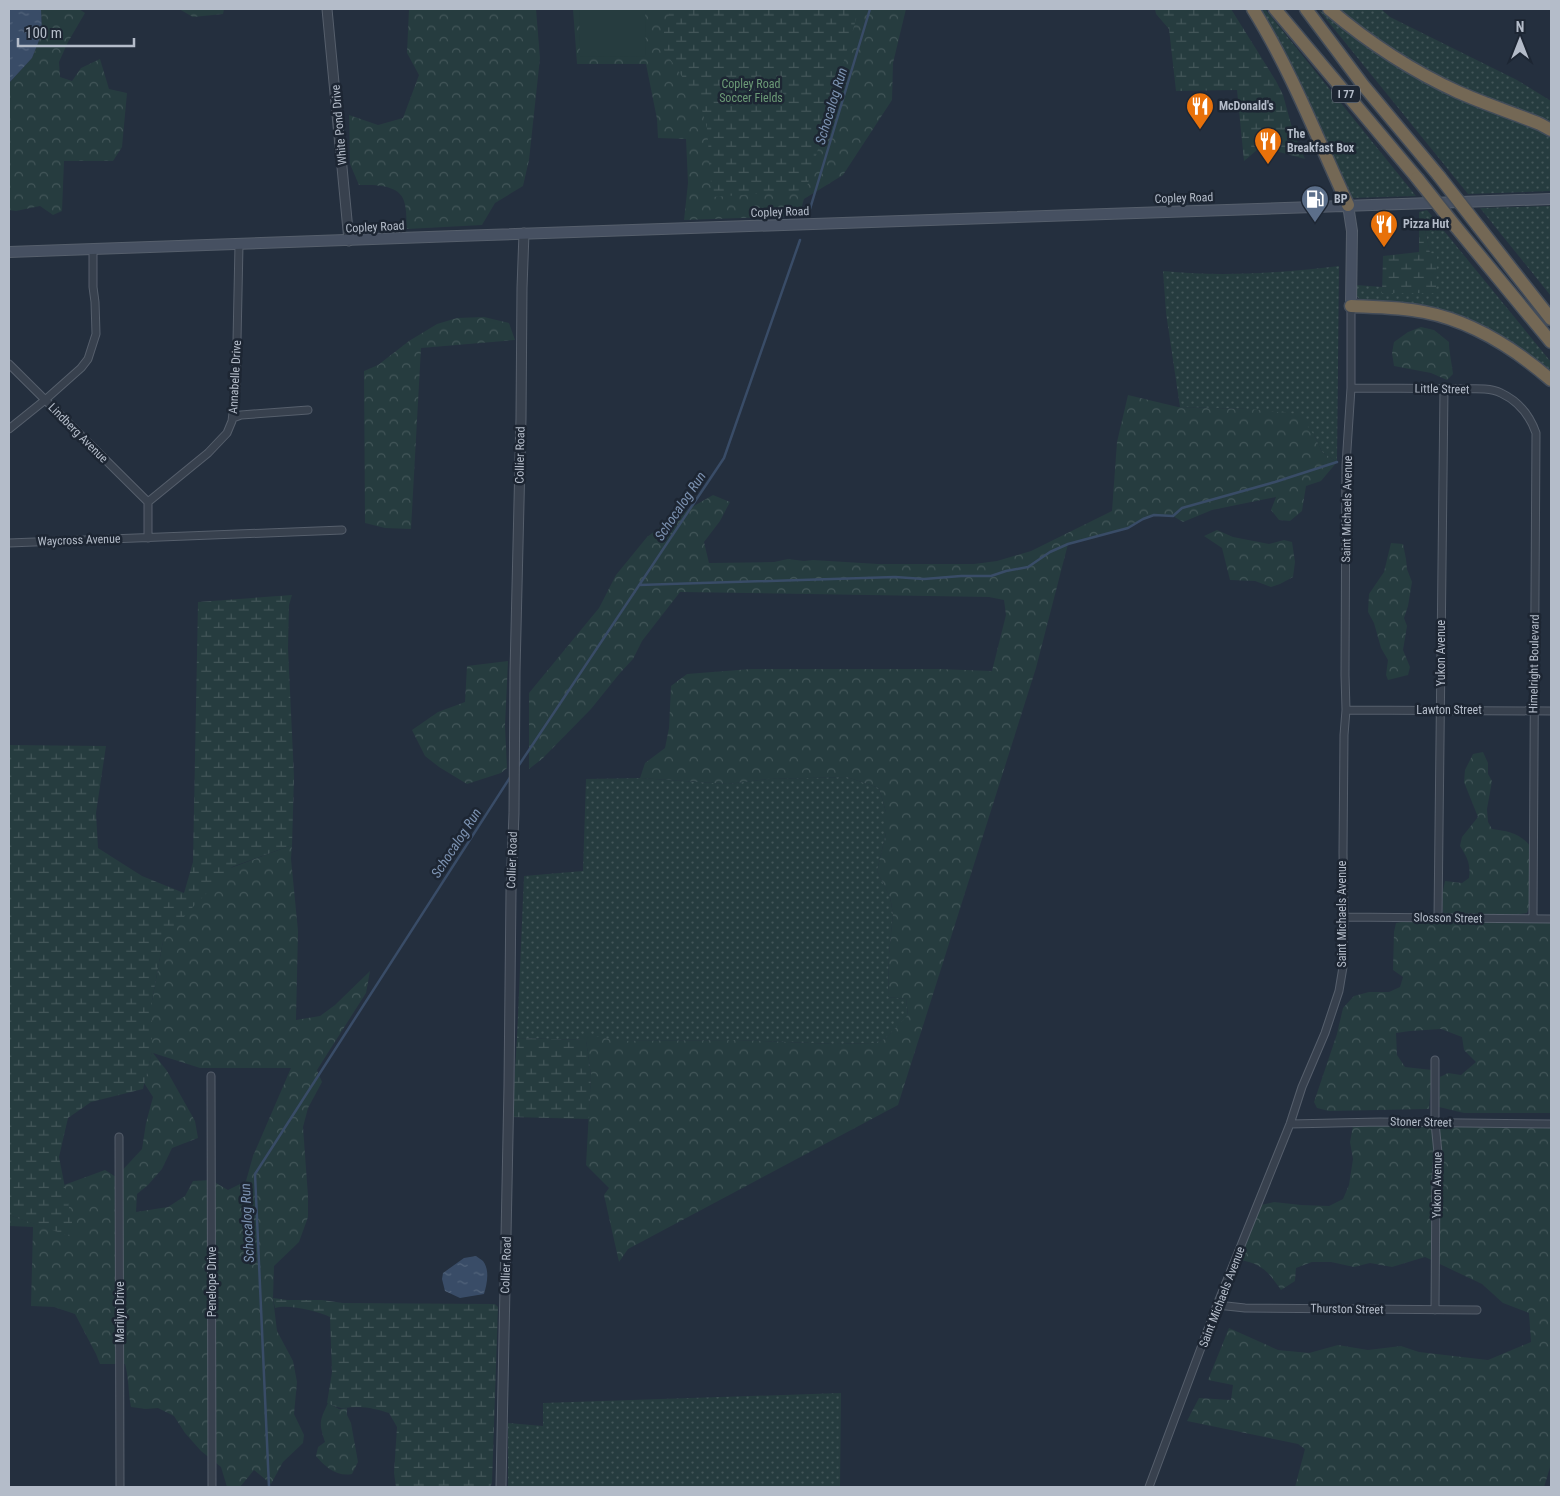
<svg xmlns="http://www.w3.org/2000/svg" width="1560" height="1496" font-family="'Roboto Condensed',sans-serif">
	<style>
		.grass { fill: url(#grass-dots) }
		.forest { fill: url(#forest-crowns); fill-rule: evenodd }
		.wetland { fill: url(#wetland-marsh) }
		.pitch { fill: #263c3f }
		.water { fill: url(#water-ripples) }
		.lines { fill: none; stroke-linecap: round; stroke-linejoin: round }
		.stream { stroke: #394c67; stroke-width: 2.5 }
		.minor-casing { stroke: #565f6c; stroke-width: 9 }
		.tertiary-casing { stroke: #565f6c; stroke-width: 11 }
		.secondary-casing { stroke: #565f6c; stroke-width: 12 }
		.motorway-casing { stroke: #434c59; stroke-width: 15 }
		.minor { stroke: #38414e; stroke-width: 7 }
		.tertiary { stroke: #38414e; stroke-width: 9 }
		.secondary { stroke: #465061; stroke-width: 10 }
		.motorway { stroke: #746855; stroke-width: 12 }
		.motorway-bridge-casing { stroke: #434c59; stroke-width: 15; stroke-linecap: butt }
		.motorway-bridge { stroke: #746855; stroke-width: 12 }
		.labels { text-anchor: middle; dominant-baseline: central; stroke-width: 5; stroke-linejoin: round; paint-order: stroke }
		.shield { fill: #1d2633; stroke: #878f9c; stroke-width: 1 }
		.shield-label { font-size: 11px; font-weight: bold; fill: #b4bcc9 }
		.park-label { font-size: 12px; fill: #6b9a76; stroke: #1d2633 }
		.poi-label { font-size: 12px; font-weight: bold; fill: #b4bcc9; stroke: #1d2633; text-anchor: start }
		.street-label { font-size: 12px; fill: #b4bcc9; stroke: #1d2633 }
		.water-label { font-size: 14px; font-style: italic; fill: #7c92b1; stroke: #1d2633 }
	</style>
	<defs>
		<pattern id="grass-dots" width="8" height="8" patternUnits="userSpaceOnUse" patternTransform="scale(1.25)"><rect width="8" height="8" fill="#263c3f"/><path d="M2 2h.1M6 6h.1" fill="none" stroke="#435659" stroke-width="1.8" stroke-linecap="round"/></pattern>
		<pattern id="forest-crowns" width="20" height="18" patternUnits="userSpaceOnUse" patternTransform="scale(1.25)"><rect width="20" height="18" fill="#263c3f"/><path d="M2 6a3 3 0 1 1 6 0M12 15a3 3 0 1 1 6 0" fill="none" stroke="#435659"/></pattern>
		<pattern id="wetland-marsh" width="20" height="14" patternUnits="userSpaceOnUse" patternTransform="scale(1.25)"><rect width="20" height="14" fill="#263c3f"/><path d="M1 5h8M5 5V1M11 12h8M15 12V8" fill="none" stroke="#435659"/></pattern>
		<pattern id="water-ripples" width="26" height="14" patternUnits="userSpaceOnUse" patternTransform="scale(1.25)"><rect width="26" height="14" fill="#394c67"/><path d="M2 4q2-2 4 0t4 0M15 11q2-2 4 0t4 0" fill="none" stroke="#53647b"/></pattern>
	</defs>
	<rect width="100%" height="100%" fill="#242f3e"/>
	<!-- grass -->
	<path class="grass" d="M1262,9h3l151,187 -66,2 -5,-16 -31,-67z
		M1318,9l39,30 94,55 55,24 19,4 26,13v56l-83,3z
		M1338,9h43l9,8 127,63 34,21v22l-31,-14 -45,-16 -64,-31z
		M1551,206v90l-71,-88z
		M1427,210l124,152v10l-8,-8 -45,-29 -136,-33 -7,-8 1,-9 27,2 -1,5 48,-38 -6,-29h-5v-13z
		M1339,266l-2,196 -15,-10 -8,-17 -66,-26 -68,-2 -14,-94 -3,-42c58,6 118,2 176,-5z
		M847,777l32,11 7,24v21l-9,38 13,26 3,17 -4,40 -1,43 18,2 2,17 -23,23 -11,4 -38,1 -100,-4 -117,1 -102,-3 7,-162 59,-5 3,-92 54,-1 88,6 40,-5z
		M841,1393l-1,94h-332v-64l35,3v-23z"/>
	<!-- forest -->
	<path class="forest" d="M41,9h38l6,4 -17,29 -9,20 1,15 12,4 9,-13 19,-9 9,30 18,4 -5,54 -9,14h-49l-2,50 -9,4 -13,-9 -24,5 -7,-1v-127l23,-25 10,-25z
		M179,9h45l-1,5 -30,3z
		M409,9h127l4,49 -11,102 -6,26 -28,17 -13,22 -75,4c-1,-9 0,-19 -3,-28 -5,-17 -31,-16 -45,-16l-9,-21 -1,-49 29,10 25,-7 16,-43 -12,-22z
		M573,9h333l-13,54 -1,37 -49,75 -39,24 -5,17 -115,4 4,-37 -2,-44 -28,-1 -1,-19 -11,-55h-69z
		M484,317l25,6 6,17 -94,8 -10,181 -26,-1 -20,-5 -1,-152 14,-6 31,-24 28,-17 20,-6z
		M1421,327l13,3 15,12c0,11 3,21 4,32l-6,6 -16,-7 -37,-7 -2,-13 2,-11 14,-10z
		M1128,395l50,12 70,2 51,5 15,21 8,17 15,10 -16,19 -15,5 -4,25 -12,10 -11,-1 -8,-10 5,-13 -64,13 -29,12 -10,-6 -19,-1 -11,4 -15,9 -60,16 -32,124 -138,437 -270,144 -9,13 -15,-67 5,-7 -23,-23 5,-90 -6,-41 34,7 117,-1 100,4 38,-1 11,-4 23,-24 -2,-16 -18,-2 1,-43 4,-40 -3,-17 -13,-26 9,-38v-21l-7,-24 -32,-11 -79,2 -40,5 -88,-6 5,-15 20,-15 4,-20 2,-42 16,-12 64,-5h188l53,2 14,-56 -2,-15 -15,-3 -309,-5 -38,49 -9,18 -13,14 -29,36 -49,50 -13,10v-76l70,-85 17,-33 31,-38 24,-18 42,-24 17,7 -10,19 -16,21 5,21 65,-1 14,-3 16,2 9,-1 65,4h96l23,-3 34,-10 81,-40 5,-69z
		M1217,530l16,7 36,7 15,-4 8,2 3,20 -2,15 -13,7 -9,3 -16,-6 -25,-1 -8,-32 -18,-12z
		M1391,543l12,1 3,15 1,10 5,13 -4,24 -4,12 3,8 -4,24 7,17 -2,8 -20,5 -2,-5 2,-15 -7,-12 -7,-25 -6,-11 1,-18 15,-22z
		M508,661l-3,65 2,42 -6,5 -34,11 -28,-17 -14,-11 -13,-26 26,-18 27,-10 2,-36z
		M1483,752l5,11v11l4,7 -5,28 1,13 4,7c15,2 28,4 38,17l-1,61 -2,6 -14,2h-67l-3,-2 -1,-18 3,-14 17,2 7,-5c2,-14 -2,-21 -9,-32l2,-9 16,-20 -14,-35 1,-12 8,-16z
		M292,845l-1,14 7,72 -2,89 24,-4 15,-11 35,-34 -4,22 -49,77 5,12 -14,26 -5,19 5,69v21l-9,25 -25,24 -1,32 4,33 16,30 4,21 -3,32 10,21 -1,8 -20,19 -12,22 -17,-14 -14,17h-13l-6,-20 -20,-16 -16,-18 -11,-17 -16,-8 -12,1 -15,-2c-3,-15 -2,-29 -6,-43h-25l-4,-10 -21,-40 -21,-7 -23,-1 2,-79 -24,-1v-11l65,22 -10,-52 41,-15 11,7 26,-28 4,-26 7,-26 -9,-14 8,-31v-51l11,-60 21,-48 44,-24zM153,1053l47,15h91l-38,88 -7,25 -18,9 -17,-10 -18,1 -8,15 -17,11 -32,5 1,-18 11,-9 14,-16 10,-21 26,-10 -3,-17 -28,-50z
		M1406,921l145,1v191h-87l-25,-6 1,-30 8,-4 13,2 15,-13 -12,-12 -2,-13 -21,-8 -31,2 -14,2 1,22 8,12 27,3 -3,39 -100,2 -12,-3 -3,-6 23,-68 6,-26 11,-12 15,-4h20l11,-5 3,-10 -10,-7 1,-38 2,-9z
		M1412,1125l139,3v336l-7,23h-249l10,-38 -7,-5 -111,-23 12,-23 32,2 2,-15 -25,-5 21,-52 49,22 31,3 29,-8 30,5 33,-4 18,6 69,8 43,-18 -2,-29 -26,-10 -21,-19 -57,-27 -33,10 -22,-4 -16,4 -23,-5h-19l-16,6 -1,13 -14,9c-13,-18 -18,-26 -41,-30l21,-55 13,-3 27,3 28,1 14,-7 6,-14 4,-26 -3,-17 3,-16z
		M328,1403l11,6 8,-1v7l4,8 7,39 -6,12c-15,3 -27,-7 -36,-18l2,-9 7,-5c-6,-19 -6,-20 3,-39z"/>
	<!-- wetland -->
	<path class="wetland" d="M672,9h187l-53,181 -94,7 -5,-69 -7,-25 -36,-53v-25z
		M1155,9h76l45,72 7,14 10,36 12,28 -37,-10 -11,1 -13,11 -7,-71 -61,1 -7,-62 -13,-15z
		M1419,225h5l6,28 7,1 -1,39h-54l1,-37 36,-4z
		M292,595l-3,10 -1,43 6,129 -2,68 -60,22 -42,43 -27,31 -11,60v51l-9,37 -52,13 -23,16 -9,39 16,81 -66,-23v-470l97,1 -10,67 2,35 44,28 42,17 9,-31 5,-260z
		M517,1038l69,2 5,35 -2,44 -77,-2z
		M273,1298l14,2h35l21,3 152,1 3,3 -6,176 -2,4h-94l-2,-14 3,-46 -8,-14c-9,-3 -21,-6 -31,-6 -16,0 -14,4 -31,-4l5,-31 -2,-55c-14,-6 -41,-13 -55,-9z"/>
	<!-- pitch -->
	<path class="pitch" d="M579,9h66l1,47 -66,1z"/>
	<!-- water -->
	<path class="water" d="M9,9h32l1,24 -10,25 -23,25z
		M476,1256c2,2 5,3 7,5 7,9 4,23 1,33l-24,4 -15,-7 -3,-12 1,-6 21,-15z"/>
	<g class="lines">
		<!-- stream -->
		<path class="stream" d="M810,209l60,-200
			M639,585l256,-8 29,2 37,-3h30l15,-5 22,-4 22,-15 18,-8 60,-16 15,-9 11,-4 19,1 9,-8 93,-26 62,-20
			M517,768l207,-310 76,-218
			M269,1487l-14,-313 256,-398"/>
		<!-- minor casing -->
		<g class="minor-casing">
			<path id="minor" d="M9,364l139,138
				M1351,388c36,0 72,0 108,1 13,0 30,-2 42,4 17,8 29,23 35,40l-3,486
				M233,418l8,-3 67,-5
				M9,429l36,-29 36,-32 7,-9 8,-25 -1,-32 -2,-15v-38
				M148,502l60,-49 19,-20 5,-12 4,-32 3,-144
				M148,502v36
				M9,543l333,-13
				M1346,710l205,1
				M1344,917l207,2
				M1438,918l6,-529
				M211,1076l1,411
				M1290,1124l90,-2 171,2
				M119,1137l1,350
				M1217,1305l28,3 232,2
				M1435,1310l1,-132 2,-25 -3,-30v-63
				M1149,1487l68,-182 73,-181 12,-37 23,-54 14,-42 4,-24 1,-50 -1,-64 1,-118 2,-25 -1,-35 1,-210 5,-77v-82"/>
		</g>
		<!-- tertiary casing -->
		<g class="tertiary-casing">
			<path id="tertiary" d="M327,9l22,232
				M501,1487l8,-401 2,-195 3,-78 1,-141 6,-254 1,-130 2,-55"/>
		</g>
		<!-- secondary casing -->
		<g class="secondary-casing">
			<path id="secondary" d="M1348,205l4,26 -1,75
				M9,252c514,-18 1028,-38 1542,-53"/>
		</g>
		<!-- motorway casing -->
		<g class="motorway-casing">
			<path id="motorway" d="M1253,9c38,61 65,131 95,196
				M1275,9l142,169
				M1306,9l57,76 76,91
				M1329,9c39,33 83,62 129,83 27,12 55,21 82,32l11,6
				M1478,226l73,93
				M1456,227l95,115
				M1351,306c24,1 49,1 73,6 48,9 90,36 127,68"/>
		</g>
		<!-- minor -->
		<use href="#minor" class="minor"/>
		<!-- tertiary -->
		<use href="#tertiary" class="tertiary"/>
		<!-- secondary -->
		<use href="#secondary" class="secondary"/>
		<!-- motorway -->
		<use href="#motorway" class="motorway"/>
		<!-- motorway-bridge casing -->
		<g class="motorway-bridge-casing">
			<path id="motorway-bridge" d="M1439,176l39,50
				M1417,178l39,49"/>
		</g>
		<!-- motorway-bridge -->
		<use href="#motorway-bridge" class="motorway-bridge"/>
	</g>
	<!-- icons -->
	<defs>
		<g id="restaurant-pin" transform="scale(1.4375)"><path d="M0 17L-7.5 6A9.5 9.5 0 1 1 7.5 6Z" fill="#e8710a" stroke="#1d2633"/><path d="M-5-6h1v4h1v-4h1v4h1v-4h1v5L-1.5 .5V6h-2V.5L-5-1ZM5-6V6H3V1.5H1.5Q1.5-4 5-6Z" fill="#fff"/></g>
		<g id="fuel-pin" transform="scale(1.4375)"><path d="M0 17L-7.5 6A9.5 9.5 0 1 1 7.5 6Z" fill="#5c6f8a" stroke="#1d2633"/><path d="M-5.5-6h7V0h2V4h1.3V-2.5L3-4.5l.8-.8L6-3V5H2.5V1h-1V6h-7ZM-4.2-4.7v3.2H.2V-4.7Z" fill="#fff"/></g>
	</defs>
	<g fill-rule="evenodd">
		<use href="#restaurant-pin" x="1200" y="106"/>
		<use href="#restaurant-pin" x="1268" y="141"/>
		<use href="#fuel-pin" x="1315" y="199"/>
		<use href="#restaurant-pin" x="1384" y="224"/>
	</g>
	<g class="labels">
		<!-- shield labels -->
		<rect class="shield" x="1332" y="85.5" width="28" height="17" rx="4"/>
		<g class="shield-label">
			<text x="1346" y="94">I 77</text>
		</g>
		<!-- park labels -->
		<g class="park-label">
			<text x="751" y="84">Copley Road<tspan x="751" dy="14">Soccer Fields</tspan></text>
		</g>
		<!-- poi labels -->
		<g class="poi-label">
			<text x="1219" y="106">McDonald's</text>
			<text x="1287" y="134">The<tspan x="1287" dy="14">Breakfast Box</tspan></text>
			<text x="1334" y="199">BP</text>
			<text x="1403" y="224">Pizza Hut</text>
		</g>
		<!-- street labels -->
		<g class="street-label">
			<text transform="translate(339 125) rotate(-95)">White Pond Drive</text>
			<text transform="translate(1184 198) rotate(-2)">Copley Road</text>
			<text transform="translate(780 212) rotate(-2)">Copley Road</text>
			<text transform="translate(375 227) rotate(-3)">Copley Road</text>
			<text transform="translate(235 377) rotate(-87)">Annabelle Drive</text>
			<text transform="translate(1442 389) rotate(1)">Little Street</text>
			<text transform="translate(78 433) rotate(45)">Lindberg Avenue</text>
			<text transform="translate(520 455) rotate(-89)">Collier Road</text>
			<text transform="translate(1347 509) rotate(-89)">Saint Michaels Avenue</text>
			<text transform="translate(79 540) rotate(-2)">Waycross Avenue</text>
			<text transform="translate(1441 653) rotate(-90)">Yukon Avenue</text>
			<text transform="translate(1534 664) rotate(-89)">Himelright Boulevard</text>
			<text x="1449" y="710">Lawton Street</text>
			<text transform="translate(512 860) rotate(-88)">Collier Road</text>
			<text transform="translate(1342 914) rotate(-90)">Saint Michaels Avenue</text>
			<text transform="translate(1448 918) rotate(1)">Slosson Street</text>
			<text transform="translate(1421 1122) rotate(1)">Stoner Street</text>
			<text transform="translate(1437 1185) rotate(-89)">Yukon Avenue</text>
			<text transform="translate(506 1265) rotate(-88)">Collier Road</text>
			<text transform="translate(212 1282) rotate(-90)">Penelope Drive</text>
			<text transform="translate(1222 1297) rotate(-69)">Saint Michaels Avenue</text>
			<text transform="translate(1347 1309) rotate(1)">Thurston Street</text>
			<text transform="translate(120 1312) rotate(-90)">Marilyn Drive</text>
		</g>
		<!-- water labels -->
		<g class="water-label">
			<text transform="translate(831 106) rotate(-73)">Schocalog Run</text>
			<text transform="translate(680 506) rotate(-56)">Schocalog Run</text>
			<text transform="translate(456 843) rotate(-57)">Schocalog Run</text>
			<text transform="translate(247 1223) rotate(-93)">Schocalog Run</text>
		</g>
	</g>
	<!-- border -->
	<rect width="1560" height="1496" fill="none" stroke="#b4bcc9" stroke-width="20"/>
	<!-- north arrow -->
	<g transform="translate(1520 40)" stroke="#1d2633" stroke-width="4" paint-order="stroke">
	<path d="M0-4L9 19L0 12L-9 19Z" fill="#b4bcc9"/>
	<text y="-8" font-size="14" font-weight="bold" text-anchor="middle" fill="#b4bcc9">N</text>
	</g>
	<!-- scale -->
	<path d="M18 38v8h116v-8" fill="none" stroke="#b4bcc9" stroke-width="2.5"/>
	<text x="25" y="38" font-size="15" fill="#b4bcc9" stroke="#1d2633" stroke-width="4" paint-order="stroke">100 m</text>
</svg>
